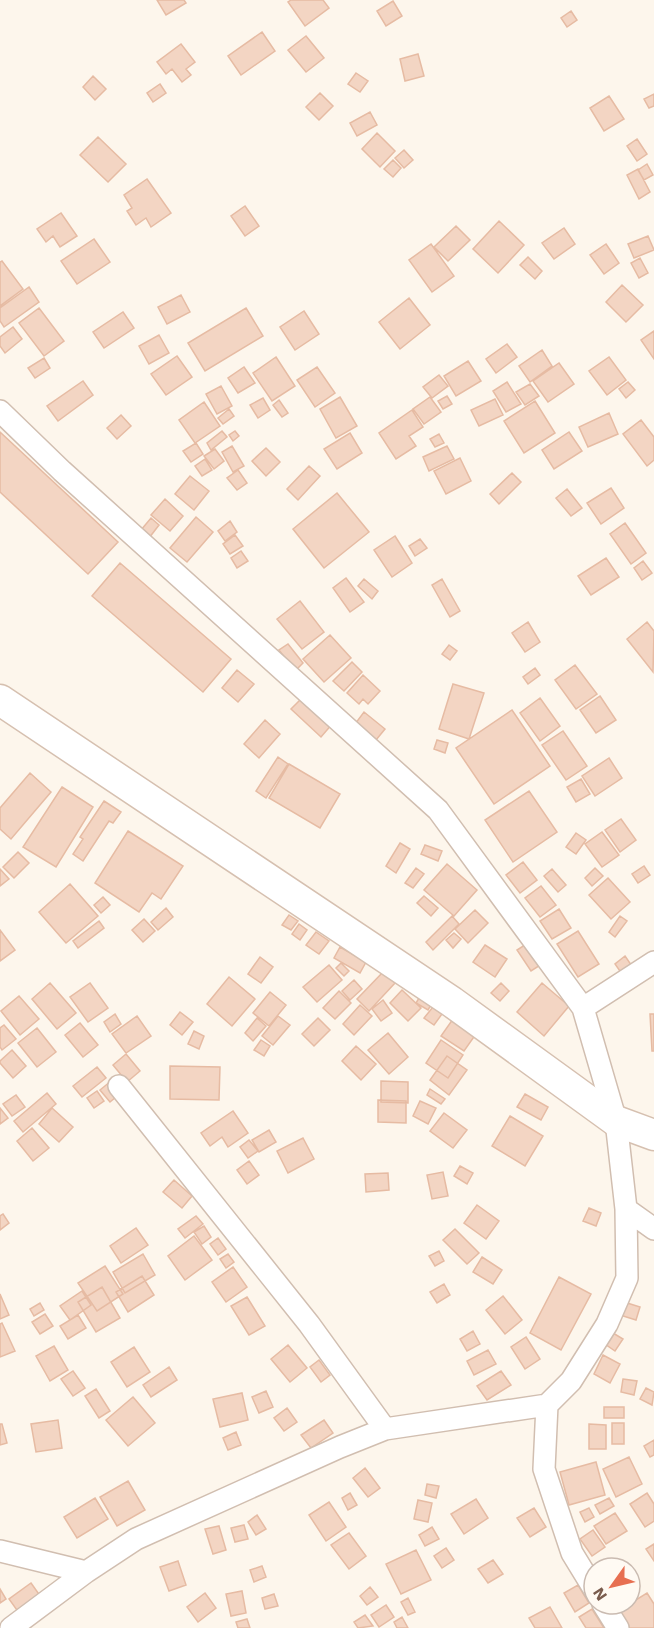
<svg xmlns="http://www.w3.org/2000/svg" width="654" height="1628" font-family="'Work Sans',sans-serif">
	<style>
		.building { fill: #f3d5c3; stroke: #e6bba3; stroke-width: 1.5 }
		.lines { fill: none; stroke-linecap: round; stroke-linejoin: round }
		.street-casing { stroke: #d1beb0; stroke-width: 24 }
		.secondary-casing { stroke: #d6c0b0; stroke-width: 33 }
		.street { stroke: #fff; stroke-width: 21 }
		.secondary { stroke: #fff; stroke-width: 30 }
	</style>
	<rect width="100%" height="100%" fill="#fdf6ec"/>
	<!-- building -->
	<path class="building" d="M157,0h27l2,3 -20,12z
		M291,0h32l6,8 -24,18 -17,-24z
		M393,1l9,15 -16,10 -9,-15z
		M571,11l6,9 -10,7 -6,-9z
		M262,32l13,19 -34,24 -13,-19z
		M306,36l18,22 -18,14 -18,-22z
		M181,44l14,18 -9,7 5,6 -9,7 -10,-13 -6,5 -9,-12z
		M418,54l6,22 -19,5 -5,-22z
		M356,73l12,8 -8,11 -12,-8z
		M93,76l13,13 -11,11 -12,-13z
		M160,84l6,9 -13,9 -6,-9z
		M320,93l13,13 -14,14 -13,-13z
		M654,94v12l-5,2 -5,-9z
		M609,96l15,23 -20,12 -14,-23z
		M370,112l7,13 -20,11 -7,-13z
		M377,133l18,18 -15,16 -18,-18z
		M98,137l28,27 -18,18 -28,-27z
		M637,139l10,15 -10,7 -10,-15z
		M404,150l9,10 -9,8 -9,-10z
		M393,160l8,8 -8,9 -9,-8z
		M647,164l6,11 -9,5 -6,-10z
		M638,169l12,23 -11,7 -12,-24z
		M147,179l24,34 -20,14 -5,-9 -10,7 -9,-14 5,-3 -8,-13z
		M245,206l14,20 -14,10 -14,-20z
		M61,213l16,23 -17,11 -7,-11 -7,6 -9,-13z
		M499,221l25,24 -26,28 -25,-24z
		M456,226l14,14 -22,21 -14,-14z
		M564,228l11,16 -21,15 -12,-16z
		M648,236l6,14 -20,8 -6,-14z
		M94,239l16,23 -33,22 -16,-23z
		M431,244l23,32 -22,16 -23,-32z
		M606,244l13,19 -15,11 -14,-19z
		M528,257l14,14 -7,8 -15,-14z
		M640,258l8,15 -9,5 -8,-15z
		M2,261l21,28 -23,17v-44z
		M622,285l21,20 -17,17 -20,-20z
		M29,287l10,15 -35,25 -4,-6v-13z
		M181,295l9,17 -23,12 -9,-17z
		M409,298l21,27 -30,24 -21,-27z
		M39,308l25,33 -20,15 -25,-33z
		M246,308l17,28 -58,35 -17,-28z
		M304,311l15,23 -24,16 -15,-23z
		M123,312l11,16 -30,20 -11,-16z
		M13,327l9,12 -17,14 -5,-7v-9z
		M654,331v28l-13,-19z
		M159,335l10,18 -20,11 -10,-18z
		M507,344l10,13 -21,16 -10,-14z
		M542,350l10,16 -22,16 -11,-16z
		M177,356l15,21 -26,18 -15,-21z
		M276,357l19,29 -23,15 -19,-28z
		M609,357l17,23 -19,15 -18,-24z
		M44,358l6,10 -15,10 -7,-10z
		M468,361l13,20 -25,15 -12,-20z
		M559,363l15,21 -26,18 -15,-21z
		M244,367l11,16 -17,10 -10,-15z
		M317,367l18,26 -20,14 -18,-27z
		M439,375l9,11 -16,12 -9,-11z
		M83,381l10,14 -35,26 -11,-15z
		M507,382l14,22 -15,8 -13,-21z
		M628,382l7,8 -9,8 -7,-9z
		M530,384l9,12 -14,9 -9,-13z
		M221,386l11,20 -15,8 -11,-20z
		M447,396l5,8 -9,5 -5,-8z
		M340,397l17,29 -21,12 -16,-29z
		M430,397l11,15 -17,12 -11,-15z
		M263,398l7,12 -12,8 -8,-13z
		M495,399l8,16 -24,11 -8,-16z
		M279,400l9,13 -6,4 -9,-12z
		M535,401l20,32 -31,20 -20,-32z
		M204,402l16,24 -25,17 -16,-23z
		M229,409l5,7 -11,8 -5,-6z
		M412,410l11,17 -14,9 7,10 -20,13 -17,-26z
		M609,413l9,21 -30,13 -9,-20z
		M121,415l10,11 -14,13 -10,-11z
		M641,420l13,17v23l-7,6 -24,-32z
		M222,431l5,6 -16,13 -4,-7z
		M235,431l4,5 -6,5 -4,-6z
		M0,432l118,110 -30,32 -88,-82z
		M569,432l13,19 -28,18 -12,-19z
		M350,433l12,20 -25,16 -13,-20z
		M439,434l5,9 -9,4 -5,-8z
		M196,443l7,11 -12,8 -8,-11z
		M232,446l12,20 -11,6 -11,-20z
		M447,446l7,13 -25,12 -6,-14z
		M266,448l14,14 -14,14 -14,-15z
		M215,449l9,12 -10,8 -10,-13z
		M460,458l11,23 -25,13 -12,-23z
		M205,459l7,11 -10,6 -7,-10z
		M309,466l11,10 -22,24 -11,-11z
		M238,470l9,13 -10,7 -10,-12z
		M512,473l9,9 -22,22 -9,-10z
		M190,476l19,15 -15,19 -19,-16z
		M611,488l13,20 -23,16 -14,-21z
		M567,489l15,19 -11,8 -15,-18z
		M337,493l32,39 -45,36 -31,-39z
		M165,499l18,17 -13,15 -19,-16z
		M196,517l17,15 -26,30 -17,-14z
		M151,518l8,7 -10,13 -8,-8z
		M230,521l7,11 -12,9 -7,-10z
		M625,523l21,30 -15,11 -21,-30z
		M235,535l8,11 -13,8 -7,-10z
		M395,536l17,27 -20,14 -18,-27z
		M420,539l7,9 -12,8 -6,-10z
		M241,551l7,10 -11,7 -6,-10z
		M606,558l13,19 -28,18 -13,-19z
		M643,561l9,12 -10,7 -8,-12z
		M120,563l111,96 -28,33 -111,-96z
		M346,578l18,24 -14,10 -17,-24z
		M364,579l14,12 -6,8 -14,-13z
		M442,579l18,32 -10,6 -18,-32z
		M300,601l24,31 -22,17 -25,-30z
		M528,622l12,20 -15,10 -13,-19z
		M647,622l7,9 -1,41 -26,-33z
		M330,635l21,23 -27,24 -21,-23z
		M288,644l15,19 -8,8 -16,-21z
		M449,645l8,6 -7,9 -8,-6z
		M352,662l10,10 -18,19 -11,-10z
		M575,665l22,29 -21,15 -21,-29z
		M535,668l5,7 -12,9 -5,-7z
		M237,670l17,14 -16,18 -16,-14z
		M363,675l17,16 -12,13 -5,-5 -4,5 -12,-11z
		M453,684l31,9 -15,46 -30,-10z
		M304,696l29,27 -12,14 -30,-28z
		M600,696l16,24 -20,13 -16,-23z
		M540,698l20,28 -20,15 -20,-28z
		M512,710l38,56 -56,38 -38,-56z
		M364,712l21,17 -9,11 -21,-16z
		M265,720l15,14 -21,24 -15,-14z
		M563,731l24,35 -21,14 -24,-35z
		M437,740l11,3 -3,10 -11,-4z
		M278,757l10,7 -22,34 -10,-7z
		M609,758l13,20 -27,18 -13,-20z
		M289,764l51,30 -20,34 -51,-30z
		M30,773l21,19 -40,47 -11,-10v-21z
		M581,779l9,15 -14,8 -9,-15z
		M62,787l31,20 -37,60 -33,-20z
		M529,791l28,41 -44,30 -28,-42z
		M104,801l17,11 -8,11 -4,-2 -26,40 -10,-7 10,-15 -3,-2z
		M621,819l15,21 -16,12 -15,-22z
		M128,831l55,35 -22,33 -9,-6 -13,19 -44,-29z
		M602,832l17,23 -17,12 -17,-23z
		M576,833l10,7 -10,14 -10,-7z
		M400,843l10,6 -14,24 -10,-7z
		M425,845l17,6 -4,10 -17,-7z
		M18,852l11,11 -15,15 -11,-11z
		M523,862l14,18 -17,13 -14,-18z
		M447,864l30,26 -23,26 -30,-26z
		M644,866l6,9 -12,8 -6,-9z
		M416,868l8,6 -11,14 -8,-5z
		M595,868l8,8 -11,10 -7,-8z
		M0,869l9,10 -9,7z
		M552,869l14,16 -8,7 -14,-16z
		M608,878l22,24 -19,17 -22,-24z
		M70,884l28,32 -32,27 -27,-31z
		M541,886l15,19 -16,12 -15,-19z
		M424,896l14,12 -7,8 -14,-13z
		M103,897l7,8 -9,8 -7,-8z
		M166,908l7,9 -15,13 -7,-8z
		M559,909l12,19 -19,11 -12,-18z
		M475,910l13,13 -20,20 -13,-14z
		M289,915l9,6 -7,9 -9,-5z
		M452,916l7,8 -26,26 -7,-8z
		M620,916l7,5 -12,16 -6,-5z
		M144,919l11,12 -12,11 -11,-12z
		M99,921l5,7 -26,20 -5,-7z
		M299,924l8,6 -7,10 -8,-6z
		M0,930l15,20 -15,11z
		M578,931l21,33 -21,13 -21,-33z
		M316,932l13,9 -10,13 -13,-9z
		M454,933l7,6 -8,9 -7,-8z
		M531,941l14,21 -14,9 -14,-21z
		M485,945l22,14 -12,18 -22,-15z
		M340,947l26,15 -6,11 -26,-15z
		M625,956l9,13 -10,8 -9,-13z
		M260,957l13,10 -12,16 -13,-9z
		M341,963l8,8 -5,5 -8,-8z
		M329,965l13,15 -25,22 -14,-15z
		M383,972l12,11 -26,28 -12,-12z
		M229,977l26,22 -23,27 -25,-22z
		M354,980l8,9 -12,11 -8,-9z
		M50,983l26,30 -19,16 -25,-30z
		M90,983l18,25 -20,14 -18,-25z
		M501,983l8,8 -9,10 -9,-8z
		M542,983l27,23 -25,30 -27,-24z
		M402,990l19,18 -13,13 -18,-18z
		M339,991l12,12 -16,16 -12,-11z
		M270,992l16,13 -17,21 -16,-13z
		M422,993l12,7 -6,10 -12,-7z
		M19,996l20,23 -19,16 -19,-24z
		M383,1000l9,13 -11,8 -9,-12z
		M360,1005l12,11 -18,19 -11,-11z
		M433,1007l9,7 -8,11 -10,-7z
		M180,1012l13,10 -11,13 -12,-10z
		M115,1014l6,10 -11,8 -6,-10z
		M650,1014h4v37h-2z
		M137,1016l14,20 -25,17 -14,-19z
		M278,1016l12,9 -17,20 -11,-9z
		M257,1018l9,8 -13,15 -8,-8z
		M318,1018l12,12 -16,16 -12,-12z
		M453,1019l23,15 -12,17 -23,-15z
		M80,1023l18,22 -15,12 -18,-22z
		M4,1025l12,14 -14,11 -2,-3v-19z
		M37,1028l19,24 -19,15 -19,-24z
		M194,1031l10,5 -5,13 -11,-5z
		M388,1033l20,24 -19,17 -21,-24z
		M261,1040l9,6 -6,10 -10,-6z
		M441,1040l22,15 -15,23 -22,-15z
		M356,1046l20,18 -15,16 -19,-19z
		M12,1050l14,16 -13,12 -13,-15v-2z
		M126,1054l14,17 -13,11 -14,-17z
		M447,1056l20,14 -18,25 -19,-15z
		M170,1066l50,1 -1,33 -49,-1z
		M97,1067l9,11 -24,19 -9,-11z
		M111,1081l10,12 -11,9 -10,-12z
		M381,1081l27,1v21l-27,-1z
		M430,1089l15,10 -4,5 -14,-9z
		M97,1091l7,10 -10,7 -7,-10z
		M47,1093l9,11 -33,28 -9,-11z
		M525,1094l23,13 -7,13 -24,-13z
		M16,1095l9,12 -13,9 -9,-12z
		M378,1100l28,1v22l-28,-1z
		M420,1101l16,7 -8,16 -15,-8z
		M0,1108l8,10 -8,6z
		M52,1108l21,19 -14,15 -20,-18z
		M233,1111l15,22 -20,14 -6,-10 -12,9 -9,-13z
		M444,1113l23,17 -14,18 -23,-17z
		M510,1116l33,20 -18,30 -33,-20z
		M32,1128l17,20 -16,13 -16,-20z
		M269,1130l7,12 -17,10 -7,-12z
		M303,1138l11,21 -26,14 -11,-22z
		M249,1140l9,11 -10,7 -8,-11z
		M249,1161l10,14 -12,9 -10,-14z
		M460,1166l13,7 -6,11 -13,-8z
		M443,1172l5,24 -16,3 -5,-24z
		M388,1173l1,17 -23,2 -1,-18z
		M174,1180l18,16 -10,12 -19,-16z
		M477,1205l22,16 -13,18 -22,-16z
		M589,1208l12,5 -5,13 -13,-5z
		M3,1214l6,9 -9,7v-14z
		M196,1216l7,8 -18,14 -7,-9z
		M204,1226l7,11 -9,7 -8,-12z
		M136,1228l12,17 -27,18 -11,-17z
		M455,1229l24,24 -12,11 -24,-24z
		M194,1236l18,24 -27,20 -17,-24z
		M218,1238l8,11 -8,6 -8,-11z
		M439,1251l5,10 -9,5 -6,-10z
		M143,1254l12,21 -30,18 -12,-21z
		M228,1254l6,8 -8,6 -6,-9z
		M482,1257l20,13 -9,14 -20,-12z
		M105,1266l18,28 -26,17 -19,-28z
		M233,1267l14,20 -21,15 -14,-20z
		M142,1276l12,19 -26,17 -12,-20z
		M559,1277l32,17 -30,56 -31,-17z
		M444,1284l6,11 -13,8 -7,-11z
		M102,1287l18,31 -24,14 -18,-30z
		M82,1291l9,14 -21,15 -10,-14z
		M0,1294l9,21 -9,4z
		M503,1296l19,24 -17,14 -19,-24z
		M247,1297l18,29 -16,9 -18,-29z
		M624,1302l16,5 -4,13 -16,-5z
		M40,1303l4,7 -10,6 -4,-7z
		M45,1314l8,12 -13,8 -8,-12z
		M78,1315l8,13 -18,11 -8,-13z
		M2,1323l13,28 -15,6v-33z
		M473,1331l7,13 -13,7 -7,-12z
		M613,1333l10,6 -8,12 -10,-7z
		M526,1337l14,22 -15,10 -14,-22z
		M288,1345l19,23 -17,14 -19,-23z
		M54,1346l14,24 -18,11 -14,-25z
		M134,1347l16,25 -23,15 -16,-25z
		M488,1350l8,14 -22,11 -7,-14z
		M603,1355l17,9 -10,19 -16,-9z
		M319,1360l11,15 -9,7 -11,-15z
		M169,1367l8,13 -26,17 -8,-12z
		M73,1371l12,17 -12,8 -12,-17z
		M501,1371l10,14 -24,15 -10,-14z
		M623,1379l14,2 -3,14 -13,-3z
		M646,1388l8,4 -2,13 -12,-6z
		M96,1389l14,22 -11,7 -14,-22z
		M266,1391l7,16 -14,6 -7,-16z
		M242,1393l6,27 -28,7 -7,-28z
		M133,1397l22,26 -27,23 -22,-26z
		M604,1407h20v11h-20z
		M287,1408l10,14 -13,9 -10,-13z
		M58,1420l4,28 -26,4 -5,-28z
		M324,1420l9,13 -22,15 -10,-13z
		M612,1423h12v21h-12z
		M0,1424h2l5,19 -7,2z
		M589,1424l17,1v24h-17z
		M236,1432l5,13 -13,5 -5,-12z
		M654,1440v15l-4,2 -6,-11z
		M629,1457l13,27 -26,13 -13,-28z
		M596,1462l9,33 -36,10 -9,-33z
		M365,1468l15,20 -12,9 -15,-19z
		M128,1481l17,29 -28,16 -17,-29z
		M427,1484l12,2 -3,12 -11,-3z
		M350,1493l7,12 -9,5 -6,-12z
		M647,1493l7,11v17l-9,6 -15,-23z
		M95,1498l13,21 -31,19 -13,-21z
		M609,1498l5,8 -14,8 -5,-9z
		M476,1499l12,19 -24,16 -13,-20z
		M418,1500l14,3 -4,19 -14,-3z
		M329,1502l17,25 -20,14 -17,-26z
		M534,1508l12,19 -16,10 -13,-19z
		M589,1508l5,9 -9,5 -5,-10z
		M615,1513l12,18 -21,13 -12,-18z
		M257,1515l9,14 -10,6 -8,-13z
		M244,1525l4,14 -13,3 -4,-14z
		M219,1526l7,24 -13,4 -8,-25z
		M432,1527l7,12 -14,7 -6,-11z
		M593,1530l12,17 -13,9 -12,-17z
		M349,1533l17,23 -17,13 -18,-24z
		M654,1544v17l-8,-12z
		M446,1548l8,12 -12,8 -8,-12z
		M416,1550l15,30 -30,14 -15,-30z
		M493,1560l10,14 -15,9 -10,-14z
		M178,1561l8,24 -17,6 -9,-24z
		M262,1566l4,11 -12,5 -4,-12z
		M31,1583l10,14 -22,16 -10,-14z
		M578,1585l11,18 -14,9 -11,-19z
		M370,1587l8,10 -11,8 -7,-9z
		M0,1589l6,10 -6,4z
		M242,1591l4,22 -15,3 -5,-22z
		M205,1593l11,15 -18,14 -11,-15z
		M647,1593l7,11v24h-26l-10,-17z
		M274,1594l4,12 -13,3 -3,-11z
		M408,1598l7,14 -7,3 -7,-13z
		M386,1605l8,12 -15,10 -8,-12z
		M550,1607l12,21h-27l-6,-10z
		M592,1609l12,19h-18l-7,-11z
		M365,1615l8,11 -15,2 -4,-6z
		M402,1617l6,11h-11l-3,-6z
		M247,1619l3,9h-12l-2,-6z"/>
	<g class="lines">
		<!-- street casing -->
		<g class="street-casing">
			<path id="street" d="M0,411l62,60 376,339 145,198 33,113 10,88 1,69 -20,46 -36,57 -24,24 -162,24 -45,18 -204,92 -50,33 -75,56
				M583,1008l71,-46
				M119,1086l190,238 76,105
				M626,1209l28,20
				M547,1405l-3,64 28,84 22,36
				M0,1551l86,21
				M603,1604l15,24"/>
		</g>
		<!-- secondary casing -->
		<g class="secondary-casing">
			<path id="secondary" d="M0,700l452,302 164,119 38,14"/>
		</g>
		<!-- street -->
		<use href="#street" class="street"/>
		<!-- secondary -->
		<use href="#secondary" class="secondary"/>
	</g>
	<!-- north arrow -->
	<g transform="translate(612 1586) rotate(236)"><circle r="28" fill="#fffaf3" stroke="#cabbb1" stroke-width="1.5"/>
	<path d="M0-4.5L10 22L0 15L-10 22Z" fill="#e76f51"/>
	<text y="-9" font-size="16" font-weight="bold" text-anchor="middle" fill="#7a5c4d">N</text>
	</g>
</svg>
